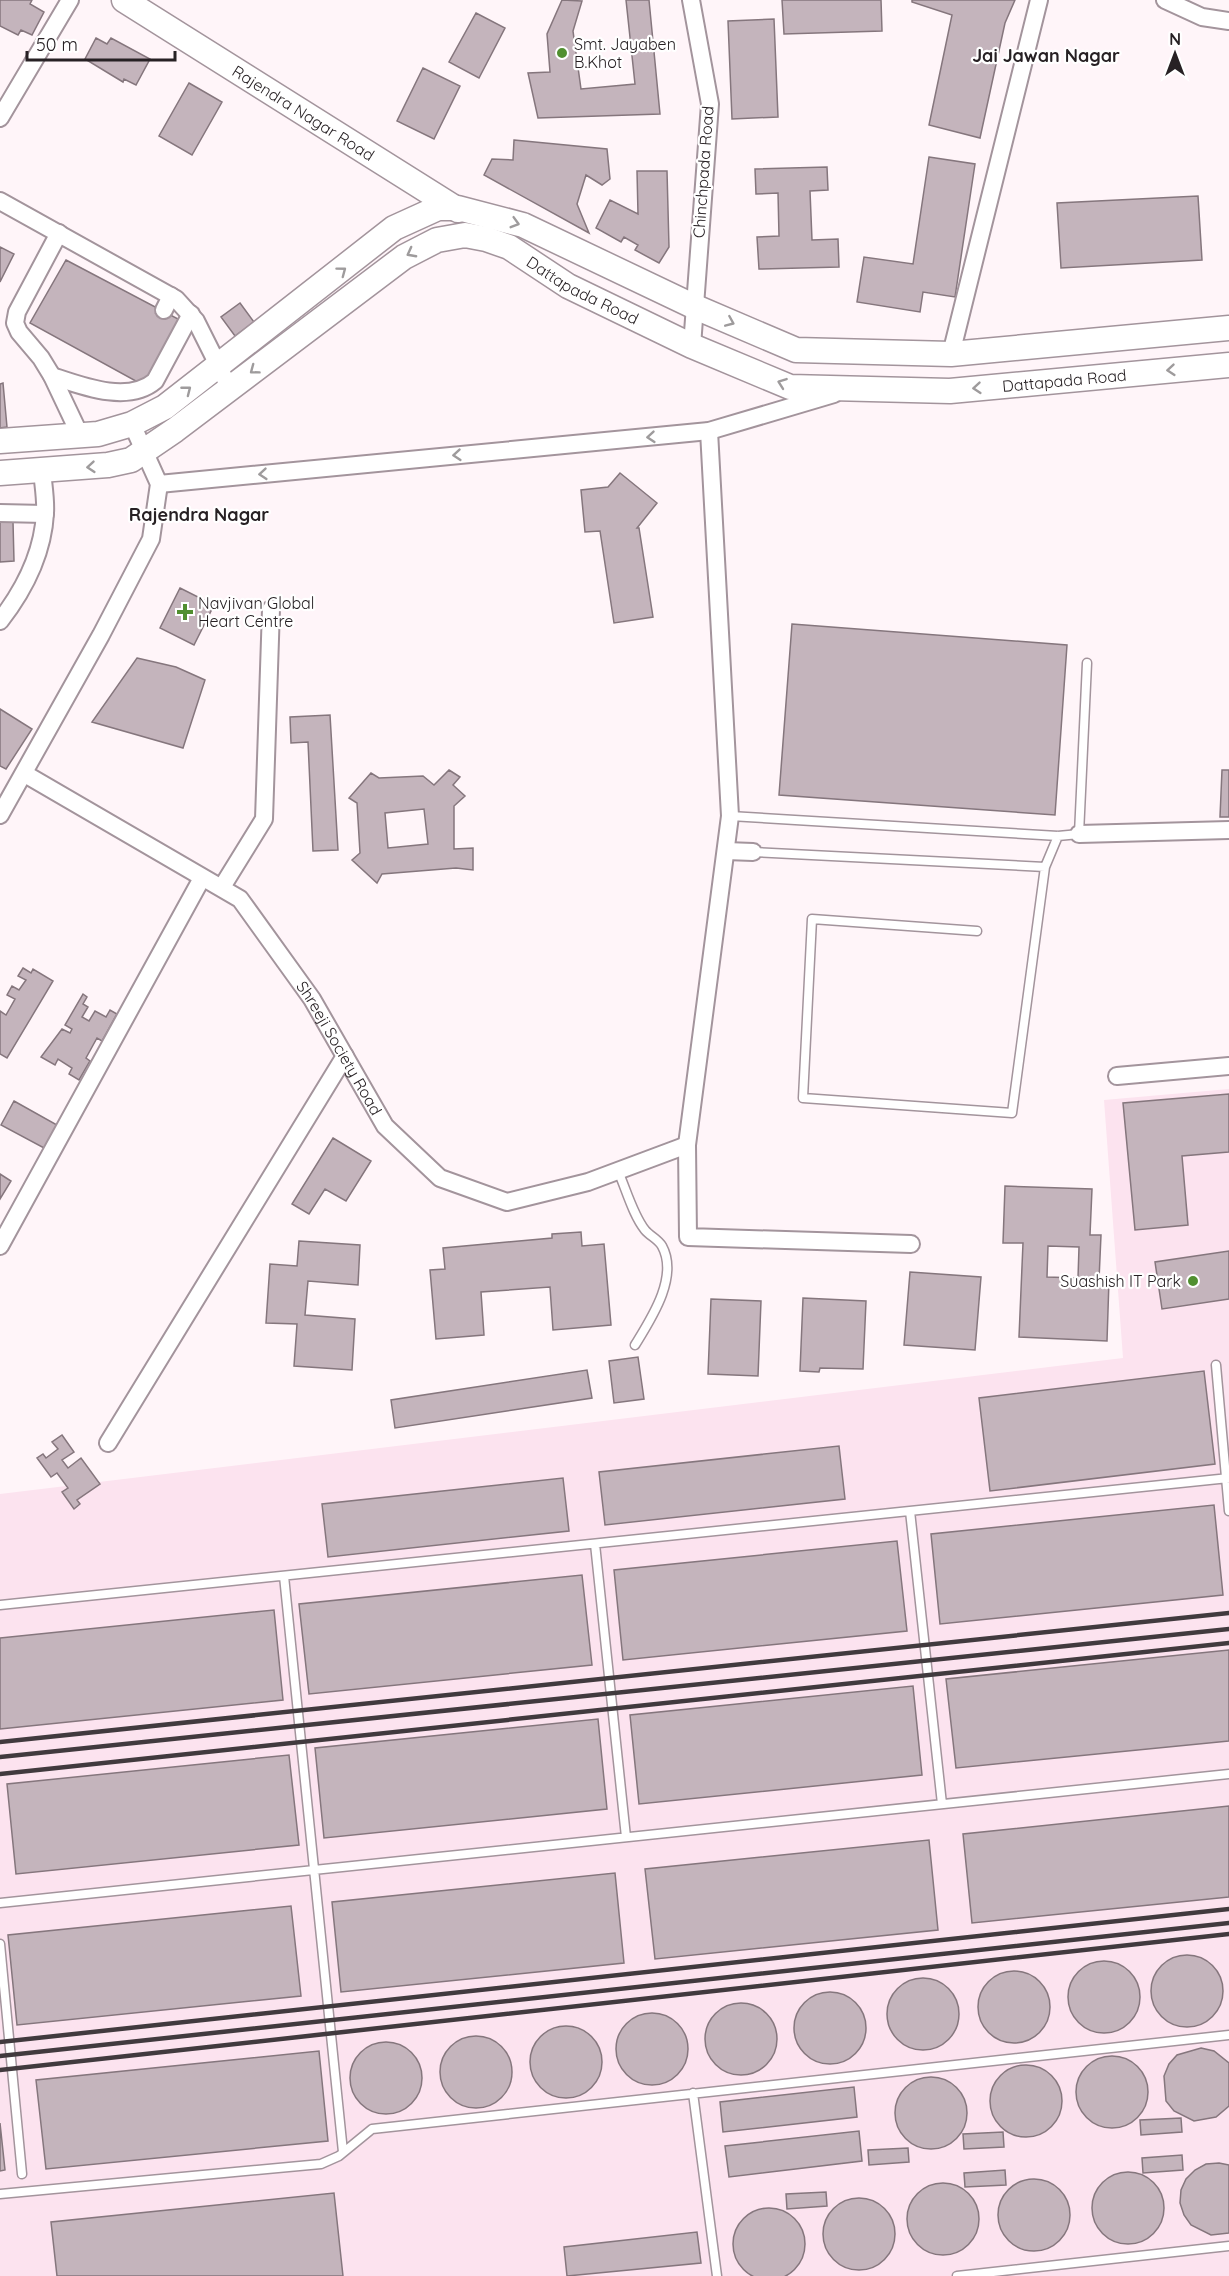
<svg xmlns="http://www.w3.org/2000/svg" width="1229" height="2276" font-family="Quicksand,sans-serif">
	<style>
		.built { fill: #fce3ef }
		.building { fill: #c4b4bc; stroke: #85767d; stroke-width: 1.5; fill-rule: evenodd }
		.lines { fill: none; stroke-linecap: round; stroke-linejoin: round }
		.lane-casing { stroke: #a3949c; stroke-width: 11 }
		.street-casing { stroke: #a3949c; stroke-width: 20 }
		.secondary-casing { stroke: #a3949c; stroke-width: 27 }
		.lane { stroke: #fff; stroke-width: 8 }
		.street { stroke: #fff; stroke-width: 16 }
		.secondary { stroke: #fff; stroke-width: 24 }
		.rail { stroke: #413a3e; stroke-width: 4.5 }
		.oneway { stroke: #9e9b9c }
		.poi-dot { fill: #518f30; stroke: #fff; stroke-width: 2 }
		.labels { text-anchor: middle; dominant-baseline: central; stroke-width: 4.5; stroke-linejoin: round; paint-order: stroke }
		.poi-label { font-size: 16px; fill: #272124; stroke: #fff; text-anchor: start }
		.street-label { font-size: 16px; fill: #272124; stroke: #fff }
		.neighbourhood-label { font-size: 18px; font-weight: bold; fill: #272124; stroke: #fff }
	</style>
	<rect width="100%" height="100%" fill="#fff5f9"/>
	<!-- built -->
	<path class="built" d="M1229,1089v1187h-1229v-782l1123,-136 -19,-258z"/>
	<!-- building -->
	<path class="building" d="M0,0h32l-2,4 14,8 -12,23 -11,-5 -3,5 -18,-9z
		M562,0l20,1 -9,30 8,58 54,-5 -9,-84h23l11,114 -122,4 -10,-45 22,-1 -3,-38z
		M782,0h99l1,31 -98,3z
		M912,0h103l-10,23 -25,115 -51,-13 23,-110 -40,-13z
		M476,13l29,15 -26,50 -30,-16z
		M774,19l4,98 -46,2 -4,-98z
		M96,38l11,6 4,-6 39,21 -14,26 -12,-6 -1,3 -38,-23z
		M423,68l37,18 -26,53 -37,-18z
		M189,83l33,19 -30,53 -33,-19z
		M514,140l93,9 3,30 -8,6 -16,-10 -9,29 12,29 -105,-58 8,-16 21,1z
		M929,157l46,7 -20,133 -32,-5 -3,20 -63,-10 7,-45 49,7z
		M827,167l1,23 -18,1 2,49 26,-1 1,28 -80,2 -2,-32 22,-1 -1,-43 -22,1 -1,-25z
		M637,171h30l2,76 -10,16 -24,-13 3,-5 -14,-8 -3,5 -25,-14 14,-28 28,14z
		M1198,196l4,64 -141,8 -4,-65z
		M0,247l14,7 -14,28z
		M66,260l114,60 -37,65 -113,-62z
		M240,303l14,19 -19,14 -14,-19z
		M3,383l4,44 -7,1v-44z
		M620,473l37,30 -20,25h2l14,89 -39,6 -14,-92 -15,1 -4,-42 27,-3z
		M0,522h13l1,39 -14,1z
		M180,588l34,17 -20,40 -34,-17z
		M792,624l275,21 -12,170 -276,-20z
		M137,658l39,9 29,13 -22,68 -91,-26z
		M0,709l32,20 -26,40 -6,-3z
		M330,715l8,135 -25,1 -5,-109 -17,1 -1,-26z
		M449,770l11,7 -7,8 12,11 -11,10v43l19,-1v22l-17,-2 -74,6 -5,9 -25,-23 8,-7 -3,-50 -8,-5 22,-25 8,5 44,-2 11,9zM424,809l4,35 -40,4 -3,-35z
		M1222,770h7v47h-9z
		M23,968l8,5 2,-4 20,12 -46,77 -7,-4v-43l6,4 9,-16 -8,-4 5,-9 7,4 7,-10 -8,-4z
		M83,994l4,3 -4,7 5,3 -6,10 7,4 6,-10 11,6 4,-7 7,4 -15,27 -5,-3 -11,20 4,3 -11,19 -10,-6 3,-6 -14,-9 -3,6 -14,-8 21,-28 8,4 2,-4 -7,-4z
		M1229,1094v58l-47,4 6,69 -53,5 -12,-127z
		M14,1101l43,24 -13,23 -43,-23z
		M333,1138l38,23 -25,40 -21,-12 -16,25 -17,-10z
		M0,1174l11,7 -11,18z
		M1005,1186l87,3 -2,46h11l-2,45h10l-2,61 -88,-4 4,-94h-20zM1048,1246l31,1 -1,31 -31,-1z
		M581,1232l1,14 22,-2 7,81 -58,5 -3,-43 -69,5 3,43 -48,4 -6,-69 15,-1 -2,-21 109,-10v-4z
		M299,1241l61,4 -2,40 -50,-4 -3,34 50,4 -3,51 -58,-4 3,-42 -31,-1 4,-59 27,2z
		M1229,1251v48l-67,10 -7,-47z
		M910,1272l71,5 -6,73 -71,-5z
		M803,1298l63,3 -3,68 -43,-1 -1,4 -19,-1z
		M711,1299l50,2 -3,75 -50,-2z
		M638,1357l6,42 -30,4 -5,-42z
		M587,1370l5,28 -197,30 -4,-28z
		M1204,1371l11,93 -225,27 -11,-93z
		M62,1435l12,17 -12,8 6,8 13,-10 19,26 -23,16 3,4 -6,5 -12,-17 6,-4 -11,-15 -6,4 -14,-19 6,-4 3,4 12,-9 -6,-7z
		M839,1446l6,53 -240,26 -6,-53z
		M563,1478l6,53 -241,26 -6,-53z
		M1214,1505l9,90 -283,29 -9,-90z
		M897,1541l10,90 -284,29 -9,-90z
		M582,1575l10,90 -283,29 -10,-90z
		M274,1610l9,90 -283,29v-91z
		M1229,1650v91l-273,27 -10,-89z
		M913,1686l9,89 -283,29 -9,-89z
		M598,1719l9,90 -283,29 -9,-90z
		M289,1755l10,90 -283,29 -9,-90z
		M1229,1806v91l-257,26 -9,-89z
		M929,1840l9,90 -283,29 -10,-90z
		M615,1873l9,90 -283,29 -9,-90z
		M291,1906l10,90 -284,29 -9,-90z
		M1151 1991a36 36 0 1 1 72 0a36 36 0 1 1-72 0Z
		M1068 1997a36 36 0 1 1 72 0a36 36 0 1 1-72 0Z
		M978 2007a36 36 0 1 1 72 0a36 36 0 1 1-72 0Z
		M887 2014a36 36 0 1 1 72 0a36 36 0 1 1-72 0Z
		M794 2028a36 36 0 1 1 72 0a36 36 0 1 1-72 0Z
		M705 2039a36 36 0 1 1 72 0a36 36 0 1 1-72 0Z
		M616 2049a36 36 0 1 1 72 0a36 36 0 1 1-72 0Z
		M530 2062a36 36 0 1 1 72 0a36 36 0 1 1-72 0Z
		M440 2072a36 36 0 1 1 72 0a36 36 0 1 1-72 0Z
		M350 2078a36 36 0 1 1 72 0a36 36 0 1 1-72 0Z
		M1201,2048l13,3 15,12v43l-13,11 -22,4 -20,-10 -8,-10 -2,-25 5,-12 8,-9z
		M319,2051l9,90 -282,28 -10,-89z
		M1076 2092a36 36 0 1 1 72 0a36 36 0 1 1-72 0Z
		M990 2101a36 36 0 1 1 72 0a36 36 0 1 1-72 0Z
		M895 2113a36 36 0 1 1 72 0a36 36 0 1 1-72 0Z
		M854,2087l3,30 -134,15 -3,-30z
		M1181,2118l1,14 -41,3 -1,-15z
		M0,2123l5,47 -5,1z
		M859,2131l3,30 -133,16 -4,-31z
		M1003,2132l1,15 -40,2 -1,-15z
		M908,2148l1,14 -40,3 -1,-15z
		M1182,2155l1,15 -40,3 -1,-15z
		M1219,2163l10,2v68l-18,2 -20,-10 -7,-10 -4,-12 1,-13 5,-11 9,-9 11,-6z
		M1005,2170l1,15 -41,2 -1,-14z
		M1092 2208a36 36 0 1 1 72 0a36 36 0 1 1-72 0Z
		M998 2215a36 36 0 1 1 72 0a36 36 0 1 1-72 0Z
		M907 2219a36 36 0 1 1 72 0a36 36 0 1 1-72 0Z
		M826,2192l1,14 -40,3 -1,-15z
		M334,2193l9,83h-286l-6,-54z
		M823 2234a36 36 0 1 1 72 0a36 36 0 1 1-72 0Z
		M733 2244a36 36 0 1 1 72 0a36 36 0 1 1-72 0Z
		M697,2232l4,31 -134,13 -3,-29z"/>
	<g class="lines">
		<!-- lane casing -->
		<g class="lane-casing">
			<path id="lane" d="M730,816l328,20 21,-2 8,-171
				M753,852l292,15 13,-31
				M977,931l-165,-12 -9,179 209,15 33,-246
				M618,1171c8,18 15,44 27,59 5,6 13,9 17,16 17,31 -11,73 -27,99
				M1216,1365l13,146
				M910,1511l32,293
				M595,1544l31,293
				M284,1576l59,576
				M0,1605l1229,-127
				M0,1903l1229,-129
				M0,1944l22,230
				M693,2093l24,183
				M0,2194l321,-30 18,-8 33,-27 857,-94
				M957,2276l272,-30"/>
		</g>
		<!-- street casing -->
		<g class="street-casing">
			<g id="street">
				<path d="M691,0l19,104 -18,242"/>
				<path d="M1165,0l37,17 27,4"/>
				<path d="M0,118l70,-118"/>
				<path d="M0,201l176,98 20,22 34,68"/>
				<path d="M59,233l-42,79 -2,11 4,9 22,26 11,18 28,59"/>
				<path d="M164,310l7,-14"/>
				<path d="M951,354l88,-354"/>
				<path d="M52,376c30,10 76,28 103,5l36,-67"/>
				<path d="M709,431l21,385 -43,329 1,92 223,7"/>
				<path d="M159,484l550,-53 125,-37"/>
				<path d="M0,513l45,1"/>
				<path d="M0,621c24,-31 43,-68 45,-108 1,-14 -2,-29 -3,-43"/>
				<path id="s1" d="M25,774l215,125 72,100 73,127 55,52 67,24 81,-20 99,-37"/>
				<path d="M0,815l101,-180 50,-96 8,-55 -27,-60"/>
				<path d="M1079,834l150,-4"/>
				<path d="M726,851l27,1"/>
				<path d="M222,887l42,-68 7,-210"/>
				<path d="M1117,1076l112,-10"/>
				<path d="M0,1246l202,-368"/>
				<path d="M108,1443l237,-387"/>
			</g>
		</g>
		<!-- secondary casing -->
		<g class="secondary-casing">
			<g id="secondary">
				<path id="s2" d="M124,0l334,210"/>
				<path d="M0,441l98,-7 34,-10 33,-17 229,-179 44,-20h20l65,17 170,81 103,44 155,4 278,-26"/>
				<path id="s3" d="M0,473l108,-8 23,-5 44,-30 229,-173 33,-17 28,-5 21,4 23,8 59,39 124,60 98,41 160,4 279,-26"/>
			</g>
		</g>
		<!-- lane -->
		<use href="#lane" class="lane"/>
		<!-- street -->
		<use href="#street" class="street"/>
		<!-- secondary -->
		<use href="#secondary" class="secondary"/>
		<!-- rail -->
		<path class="rail" d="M0,1742l1229,-129
			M0,1757l1229,-128
			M0,1774l1229,-131
			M0,2042l1229,-133
			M0,2056l1229,-133
			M0,2070l1229,-136"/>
	</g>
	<!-- one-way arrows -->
	<defs><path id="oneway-chevron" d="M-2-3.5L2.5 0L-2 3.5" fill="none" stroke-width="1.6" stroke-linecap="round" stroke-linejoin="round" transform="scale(1.5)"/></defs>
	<g class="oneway">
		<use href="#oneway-chevron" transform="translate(515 223) rotate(16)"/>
		<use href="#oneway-chevron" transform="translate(411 253) rotate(152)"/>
		<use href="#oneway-chevron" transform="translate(342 271) rotate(-37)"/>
		<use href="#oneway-chevron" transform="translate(730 322) rotate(23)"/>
		<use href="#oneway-chevron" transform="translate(254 370) rotate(143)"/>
		<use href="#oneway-chevron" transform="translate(1171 370) rotate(175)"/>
		<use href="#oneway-chevron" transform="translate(782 383) rotate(-160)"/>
		<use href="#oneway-chevron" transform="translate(977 388) rotate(175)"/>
		<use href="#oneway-chevron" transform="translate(187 390) rotate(-38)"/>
		<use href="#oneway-chevron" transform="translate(651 437) rotate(175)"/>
		<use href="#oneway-chevron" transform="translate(457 455) rotate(175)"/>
		<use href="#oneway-chevron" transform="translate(91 467) rotate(175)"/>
		<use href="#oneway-chevron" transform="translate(263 474) rotate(175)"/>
	</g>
	<!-- markers -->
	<g class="poi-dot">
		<circle cx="562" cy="53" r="6"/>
		<path d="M182 603h6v6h6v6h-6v6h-6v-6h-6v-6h6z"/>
		<circle cx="1193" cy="1281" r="6"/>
	</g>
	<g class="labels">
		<!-- poi labels -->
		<g class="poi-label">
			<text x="574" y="44">Smt. Jayaben<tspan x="574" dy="18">B.Khot</tspan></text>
			<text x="198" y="603">Navjivan Global<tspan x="198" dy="18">Heart Centre</tspan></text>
			<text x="1181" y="1281" text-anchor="end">Suashish IT Park</text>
		</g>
		<!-- street labels -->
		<g class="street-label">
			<text stroke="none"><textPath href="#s2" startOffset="212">Rajendra Nagar Road</textPath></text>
			<text transform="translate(703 172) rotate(-86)">Chinchpada Road</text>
			<text stroke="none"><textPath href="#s3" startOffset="669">Dattapada Road</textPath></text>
			<text stroke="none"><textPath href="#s3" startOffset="1173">Dattapada Road</textPath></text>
			<text stroke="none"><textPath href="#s1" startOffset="428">Shreeji Society Road</textPath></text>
		</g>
		<!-- neighbourhood labels -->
		<g class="neighbourhood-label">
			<text x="1046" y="55">Jai Jawan Nagar</text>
			<text x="199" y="514">Rajendra Nagar</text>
		</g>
	</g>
	<!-- north arrow -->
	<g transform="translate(1175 54)" stroke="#ffffff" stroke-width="4.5" paint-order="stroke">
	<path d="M0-4.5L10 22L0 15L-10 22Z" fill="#272124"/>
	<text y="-9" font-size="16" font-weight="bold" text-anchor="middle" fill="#272124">N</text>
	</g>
	<!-- scale -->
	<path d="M27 51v9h148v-9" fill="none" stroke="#272124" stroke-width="3"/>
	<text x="36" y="51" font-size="18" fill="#272124" stroke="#ffffff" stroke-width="4.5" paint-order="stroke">50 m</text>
</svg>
